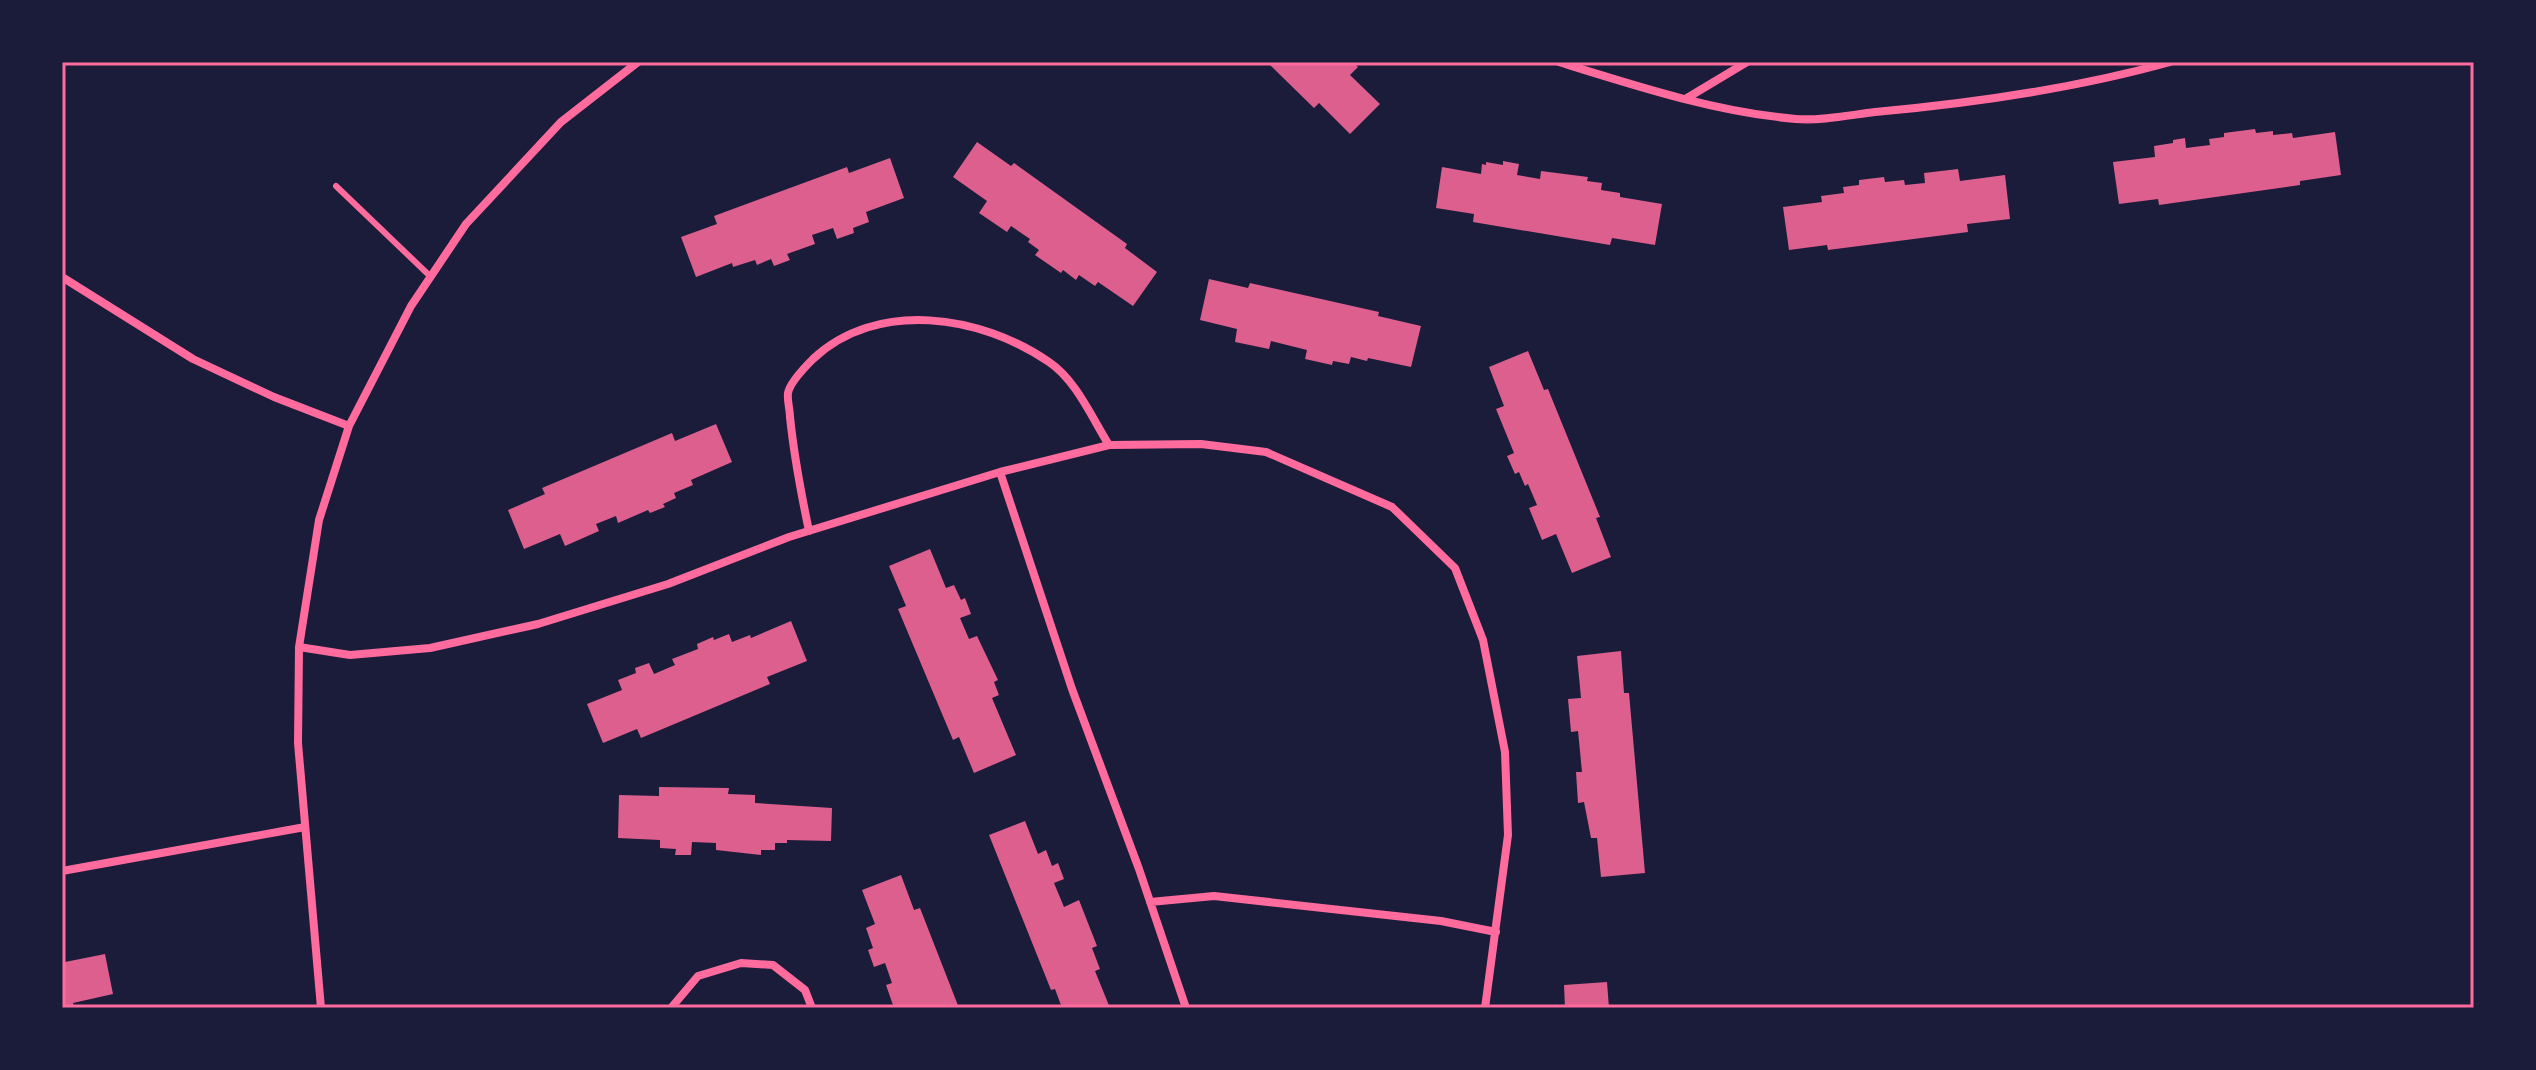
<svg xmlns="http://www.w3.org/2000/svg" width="2536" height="1070" font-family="'Noto Serif',serif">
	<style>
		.building { fill: #dd5f8e }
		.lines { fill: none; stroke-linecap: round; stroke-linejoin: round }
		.service { stroke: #ff6b9d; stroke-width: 6 }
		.minor { stroke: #ff6b9d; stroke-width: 8 }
		.neatline { fill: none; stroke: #ff6b9d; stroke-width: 3 }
	</style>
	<rect width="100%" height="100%" fill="#1b1b3a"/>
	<!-- building -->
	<path class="building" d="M1267,62h86l5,5 -8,8 30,29 -30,30 -31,-31 -5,5z
		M2255,129l1,4 17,-2v4l19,-2 1,5 42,-6 6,43 -41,6v4l-141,20 -1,-6 -39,5 -6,-42 42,-5 -1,-11 19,-3v-3l12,-2 1,10 24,-3 -1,-6 15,-2v-4z
		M977,142l34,24 3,-3 113,81 -2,4 32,24 -24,34 -35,-24 -3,4 -16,-11 -3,5 -13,-10 -2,3 -26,-18 4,-5 -11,-8 2,-3 -19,-13 -4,6 -28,-19 8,-12 -34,-24z
		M890,158l14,40 -38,14 3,10 -16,6 1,5 -17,6 -4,-11 -21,7 3,9 -28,10 3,6 -16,6 -3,-7 -14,6 -2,-5 -22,7 -1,-4 -36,14 -15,-40 36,-13 -3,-8 133,-49 2,6z
		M1503,161l16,3 -2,11 23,4 1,-8 47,6 -1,4 15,2 -1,7 19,3v4l42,7 -7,41 -43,-7 -2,7 -137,-23 1,-8 -38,-6 6,-41 39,7 1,-10 4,1v-3l17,3z
		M1958,169l2,12 45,-6 5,44 -43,5 1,8 -140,18 -1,-5 -38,5 -6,-43 39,-5 -1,-6 23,-3 -1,-6 16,-2v-5l25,-3 1,5 19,-2 1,5 20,-2 -1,-10z
		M1209,279l39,9 2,-5 129,29 -1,4 43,10 -10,41 -43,-9 -1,3 -16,-4 -2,7 -16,-3 -1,4 -27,-6 2,-9 -36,-9 -2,8 -34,-7 2,-13 -37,-9z
		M1528,351l16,39 4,-1 52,128 -4,1 15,39 -39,16 -16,-39 -14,6 -13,-32 8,-3 -9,-21 -3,2 -6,-14 -4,2 -8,-18 7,-3 -18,-44 8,-3 -15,-39z
		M716,424l16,38 -41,18 2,5 -19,8 2,5 -13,6 2,3 -15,6 -2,-3 -30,13 -2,-7 -20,8 3,7 -34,15 -5,-12 -36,15 -16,-39 37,-16 -3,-6 130,-55 3,8z
		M930,549l16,39 8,-3 7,15 4,-2 6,16 -11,4 9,21 8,-3 21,44 -4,2 5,13 -7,3 24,57 -42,18 -15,-36 -6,3 -55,-131 8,-3 -17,-40z
		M791,621l16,40 -40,16 3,7 -129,54 -4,-9 -34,14 -16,-39 35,-14 -4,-10 18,-7 -1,-5 14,-5 5,11 21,-9 -3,-6 26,-10 -1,-5 16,-7 1,3 15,-6 3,8 18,-7 1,3z
		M1621,651l3,42h5l16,180 -44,4 -4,-39h-6l-7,-36 -6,1 -2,-31h6l-4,-41 -7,1 -3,-33 13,-1 -4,-42z
		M659,787l70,1 -1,6 27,1v8l77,5 -1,33 -44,-1v3h-12v7h-14v5l-45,-5v-7l-24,-1 -1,13h-16l1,-6 -16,-1v-8l-42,-2 1,-43 40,1z
		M1025,821l13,33 8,-4 6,16 6,-3 6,16 -10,4 10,24 15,-7 18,46 -5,2 8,21 -5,2 15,37h-48l-7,-19 -4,1 -62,-155z
		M901,875l13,35 6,-2 39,100h-65l-8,-23 6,-2 -7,-20 -11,4 -6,-17 5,-2 -7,-20 9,-4 -13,-34z
		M105,954l8,40 -40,9 1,4 -12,1v-53l3,7z
		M1607,982l2,26h-44l-1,-23z"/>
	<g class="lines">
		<!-- service -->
		<path class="service" d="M336,186l95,91"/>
		<!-- minor -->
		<path class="minor" d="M1559,62c77,24 157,50 237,57 25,2 54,-4 79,-7 99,-9 199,-23 295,-50
			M1687,98l60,-36
			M62,277l131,82 81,38 75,29
			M809,531c-8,-38 -15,-75 -19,-114 0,-7 -3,-17 -2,-24 2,-11 17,-26 25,-34 64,-60 168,-44 236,3 27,18 43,56 60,83
			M299,647l51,8 80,-7 108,-24 130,-40 121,-47 211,-65
			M62,871l243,-44
			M1150,902l64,-6 227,25 55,11
			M321,1008l-23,-265 1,-96 20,-127 30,-94 62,-120 55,-82 95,-102 77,-60
			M671,1008l27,-32 43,-13 32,2 32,25 7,18
			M1186,1008l-47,-139 -67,-180 -72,-217 109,-27 92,-1 65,8 126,55 63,61 28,72 22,112 3,83 -23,173"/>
	</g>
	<!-- border -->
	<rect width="2536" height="1070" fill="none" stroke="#1b1b3a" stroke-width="128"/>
	<rect x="64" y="64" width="2408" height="942" class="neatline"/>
</svg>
